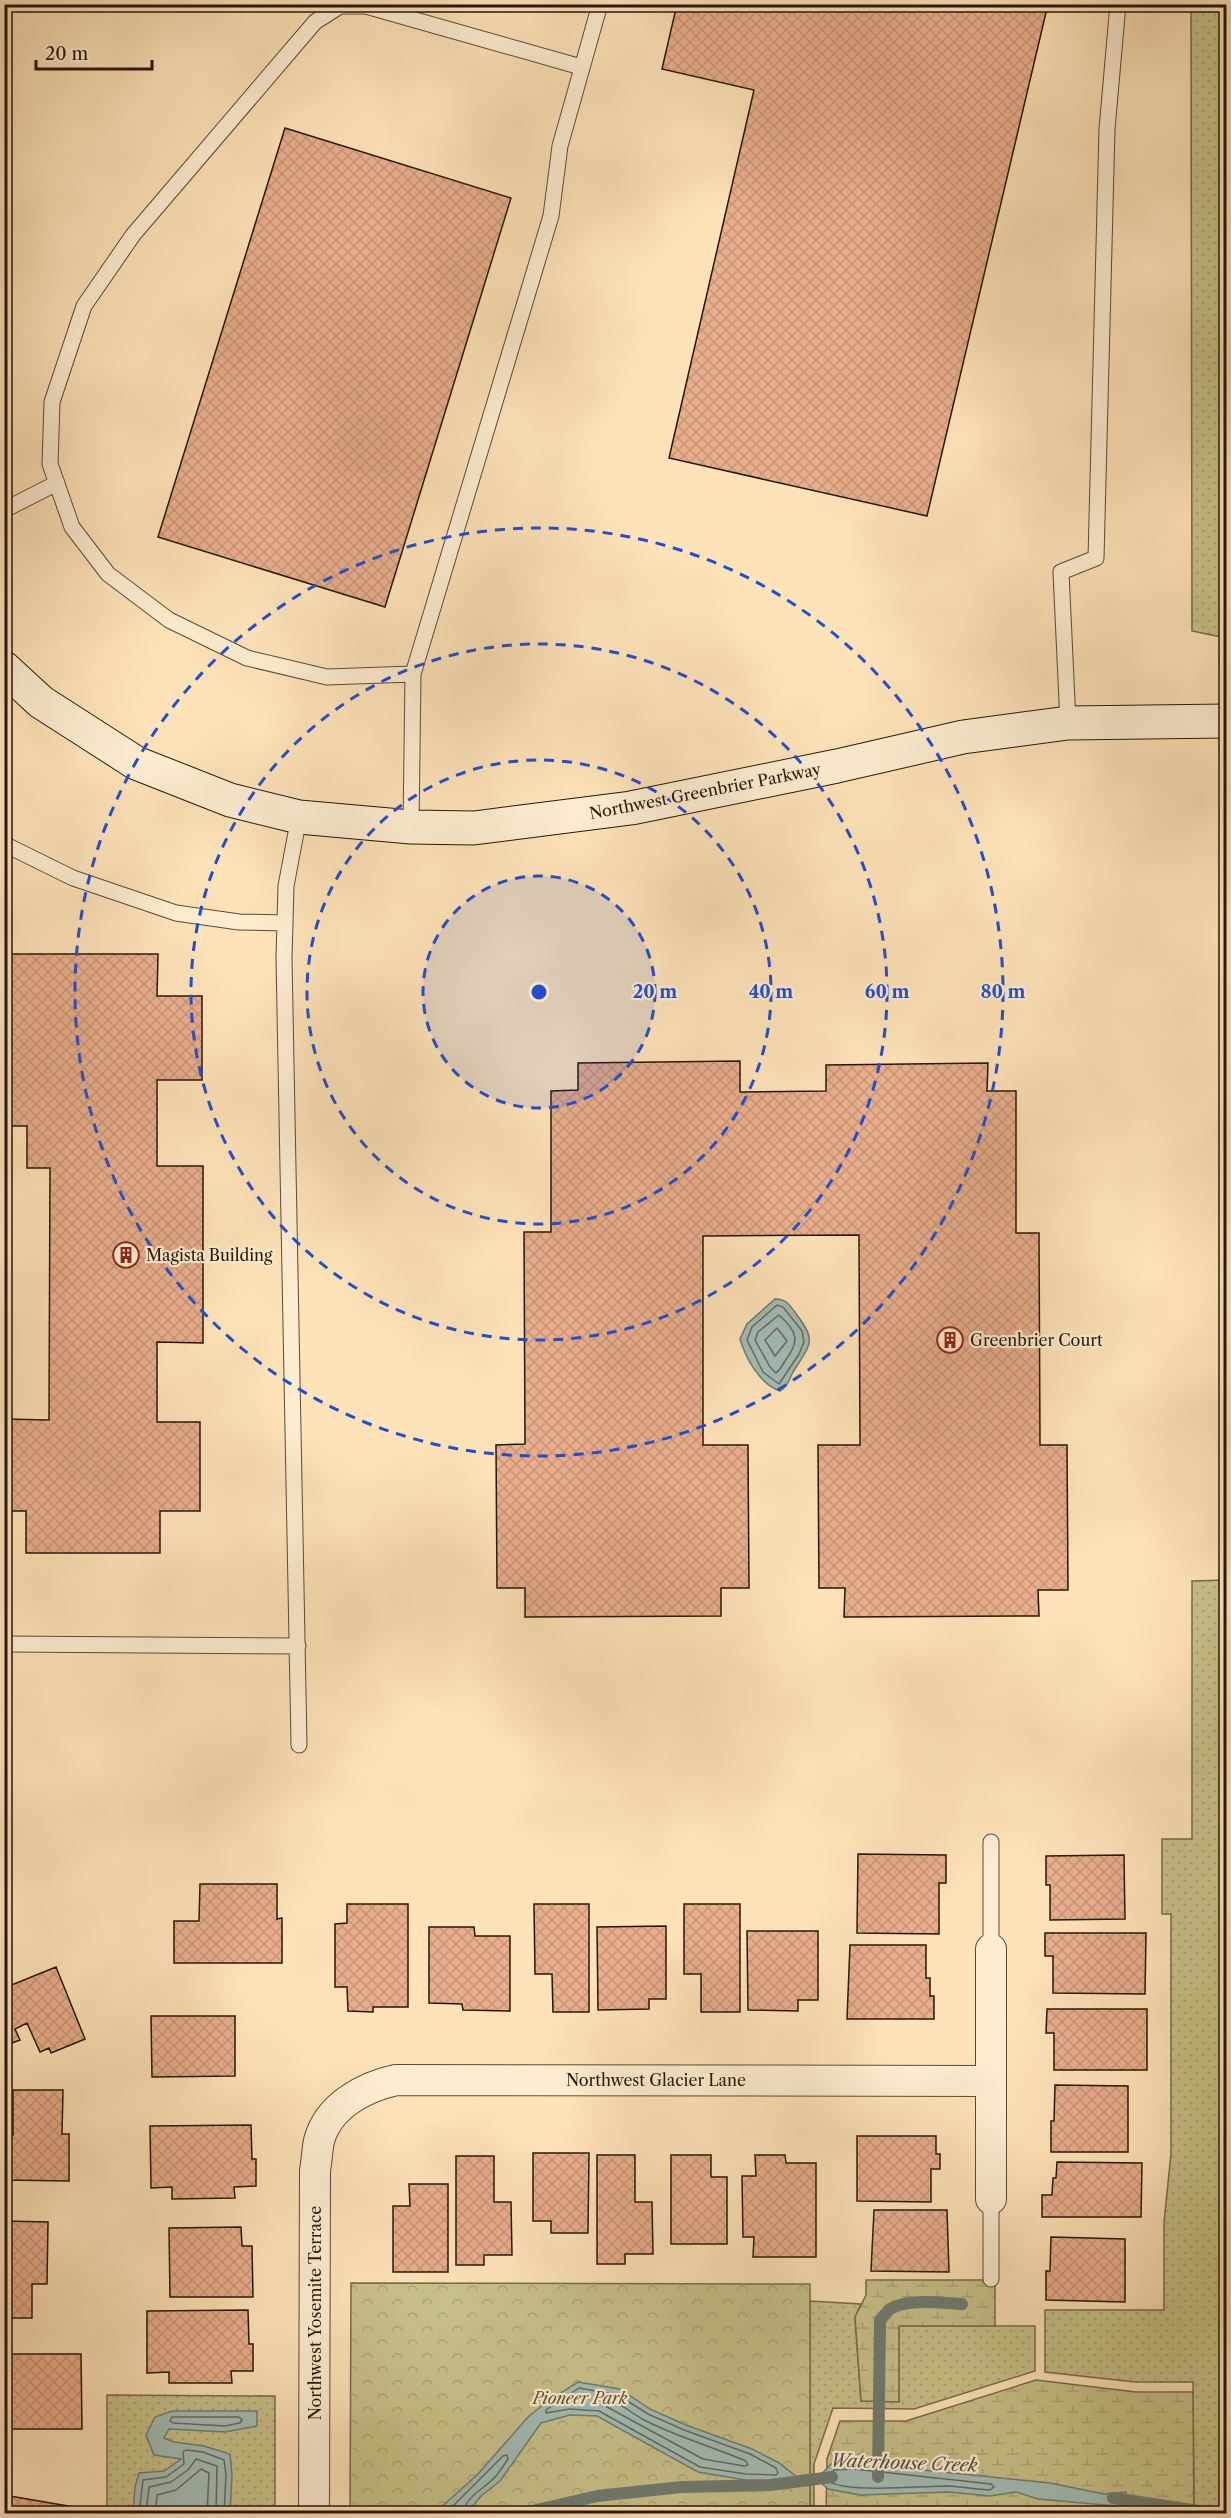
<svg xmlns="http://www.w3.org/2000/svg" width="1231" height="2518" font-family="'Libre Caslon Text',serif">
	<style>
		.grass { fill: url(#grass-dots); stroke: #766c4a; stroke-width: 1.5 }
		.wetland { fill: url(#wetland-marsh); stroke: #766c4a; stroke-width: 1.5 }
		.park { fill: url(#park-crowns); stroke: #766c4a; stroke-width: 1.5 }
		.water { fill: #a2bdb6; stroke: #6f7b71; stroke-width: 1.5 }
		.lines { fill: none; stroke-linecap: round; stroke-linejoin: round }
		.shore { stroke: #626a60; stroke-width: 1.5 }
		.stream { stroke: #6f7b71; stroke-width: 12 }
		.building { fill: url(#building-cross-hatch); stroke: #23170a; stroke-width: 1.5 }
		.lane-casing { stroke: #5a4a36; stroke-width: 17 }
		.street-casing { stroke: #5a4a36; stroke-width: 32 }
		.secondary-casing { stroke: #23170a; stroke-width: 35 }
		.lane { stroke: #feedd1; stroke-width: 15 }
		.street { stroke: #feedd1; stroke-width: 30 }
		.secondary { stroke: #feedd1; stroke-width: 33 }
		.ring { fill: none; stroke: #1d4ed8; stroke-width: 3; stroke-dasharray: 10 8 }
		.labels { text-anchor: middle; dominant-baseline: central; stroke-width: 4.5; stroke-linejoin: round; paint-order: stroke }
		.street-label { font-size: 16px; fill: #23170a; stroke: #feedd1 }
		.poi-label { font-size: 16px; fill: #23170a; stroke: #feedd1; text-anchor: start }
		.park-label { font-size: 16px; font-style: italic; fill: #5d5236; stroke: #feedd1 }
		.water-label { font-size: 18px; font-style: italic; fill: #4f5146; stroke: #feedd1 }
		.centre { fill: #1d4ed8; stroke: #feedd1; stroke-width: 3 }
		.ring-label { font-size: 18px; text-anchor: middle; font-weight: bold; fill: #1d4ed8; stroke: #feedd1; stroke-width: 4.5; stroke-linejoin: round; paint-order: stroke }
	</style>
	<defs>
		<pattern id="grass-dots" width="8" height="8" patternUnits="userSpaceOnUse" patternTransform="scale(1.5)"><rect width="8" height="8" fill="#c8c189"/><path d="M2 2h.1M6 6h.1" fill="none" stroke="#aca575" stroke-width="1.8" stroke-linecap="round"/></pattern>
		<pattern id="wetland-marsh" width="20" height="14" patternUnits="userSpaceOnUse" patternTransform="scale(1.5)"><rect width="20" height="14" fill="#c8c189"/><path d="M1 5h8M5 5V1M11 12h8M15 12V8" fill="none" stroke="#aca575"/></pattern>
		<pattern id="park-crowns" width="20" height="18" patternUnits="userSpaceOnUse" patternTransform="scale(1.5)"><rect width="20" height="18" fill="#c8c189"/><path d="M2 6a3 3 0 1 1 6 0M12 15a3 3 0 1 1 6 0" fill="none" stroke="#aca575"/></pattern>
		<pattern id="building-cross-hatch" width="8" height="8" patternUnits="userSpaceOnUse" patternTransform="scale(1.5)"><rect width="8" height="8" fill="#e9ae8c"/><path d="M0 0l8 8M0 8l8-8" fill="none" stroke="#c89577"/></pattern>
	</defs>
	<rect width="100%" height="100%" fill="#fee3b8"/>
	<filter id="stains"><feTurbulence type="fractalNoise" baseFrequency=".00333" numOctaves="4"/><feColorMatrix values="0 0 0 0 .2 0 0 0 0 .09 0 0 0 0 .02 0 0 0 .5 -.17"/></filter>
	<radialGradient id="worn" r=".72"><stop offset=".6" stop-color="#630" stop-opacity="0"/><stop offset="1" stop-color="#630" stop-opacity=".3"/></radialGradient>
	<!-- grass -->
	<path class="grass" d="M1191,5h35v633l-34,-7z
		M1226,1580v933l-32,1 -1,-132h-58l-90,-10v-62h119v-88l7,-68v-240h-9v-75h30v-258z
		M810,2301l51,3 -6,13 6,84h38v-75h136v45l-121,38 -81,-1 -19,56v49l-4,1z
		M107,2395l168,1v117l-168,1z"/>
	<!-- wetland -->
	<path class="wetland" d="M866,2280h121l8,6v40h-96v76l-38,-1 -6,-84 11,-22z
		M1036,2380l100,12h57l1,121 -368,1 1,-55 13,-38h66z"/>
	<!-- park -->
	<path class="park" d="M351,2283l459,1v229l-460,1z"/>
	<!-- water -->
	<path class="water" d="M775,1299c10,0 13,4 19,12 23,30 18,31 -1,61 -4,8 -5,14 -13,19 -20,-7 -34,-32 -40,-52l7,-15z
		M578,2382l42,7 30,20 36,16 66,24 27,14 19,15 -10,3 -43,-1 -47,-8 -101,-56 -27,-1 -29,8 -41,58 -19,15 -14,17h-32l43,-39 50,-57 21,-17z
		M172,2411h85v15l-32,6 -56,-3 -5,9 10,4 30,4 26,8 2,21 -2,38h-97l2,-26 4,-14 25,-2 17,-12 -27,-4 -8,-20 9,-18z
		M854,2463l196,20 54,11 22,-2 1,15 -89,-8 -22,-7 -26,4 -41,-4 -89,3 -32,-6 -11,-10 14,-15z"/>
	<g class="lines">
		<!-- shore -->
		<path class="shore" d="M777,1305l6,2 19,24 2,11 -5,12 -20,30 -16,-12 -16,-32 5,-13z
			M779,1315c19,17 21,26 6,46 -3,5 -5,9 -9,12l-6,-6 -15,-27 3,-8z
			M777,1328l10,13 -12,15 -10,-16z
			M579,2388l39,7 30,19 36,16 66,24 26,14 2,5 -2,2 -30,-1 -46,-7 -101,-56 -29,-2 -24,4v-3z
			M609,2401c14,2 24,14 37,20 32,16 67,26 100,40l2,4 -4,1 -41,-7 -96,-52 -1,-4z
			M172,2417h67l3,3 -2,3 -15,3 -52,-3 -3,-2z
			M854,2469l137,15 3,3 -4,3c-14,-1 -28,-3 -42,-4 -25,0 -106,8 -121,-6l7,-10z
			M139,2514l4,-34 23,-3 18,-13 -1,-12 3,-2 17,2 21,8 2,15 -2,39
			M146,2514l3,-27 22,-5 17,-12 8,-11 21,7 -1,48
			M155,2514l2,-19 19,-5 25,-21 8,4 -2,41
			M445,2514l58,-58 4,-1 1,4c-4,6 -8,12 -12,17 -10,12 -31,20 -33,38"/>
		<!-- stream -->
		<path class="stream" d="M878,2477l2,-157c3,-3 7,-8 10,-11 17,-11 52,-6 72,-5
			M1113,2498l105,16
			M519,2514l78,-18 85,-9 88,-2 62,-8"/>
	</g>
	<!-- building -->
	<path class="building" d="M677,4h371l-121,512 -258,-58 85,-368 -92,-21z
		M285,128l226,70 -126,409 -227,-70z
		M4,954h154l-1,42h45v84h-45v86h46v177l-46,-1v80h43v89h-40v42h-134v-42h-22v-92l45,1 1,-252h-23v-42h-23z
		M740,1061v31l86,-1v-26l162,-2 -1,28h29v142h23l1,212h27l1,145h-30l1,26 -195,1 1,-29h-26l-1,-143h42l-1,-210 -156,1v209h45l1,143h-28v28l-196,1v-29h-28l-1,-143 29,-1 -1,-212h27v-141l27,-1v-27z
		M858,1854l88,1v28h-7v51l-82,-1z
		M1124,1855l1,64 -75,1v-35h-4v-29z
		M200,1884h77v35l5,-1v45h-108v-42h25z
		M347,1904h61v103h-35v5l-25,-1 -1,-24h-12v-63l12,-1z
		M534,1904h55v108h-36l-1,-38h-17z
		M684,1904h56v108h-39v-38h-17z
		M666,1926v73h-17v10l-51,1 -1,-83z
		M429,1927h45l1,9h35v75l-47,-1 -1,-6 -33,-1z
		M747,1931h71v69h-20v11l-50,-1z
		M1045,1933h101l-1,61 -92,-1v-37h-8z
		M850,1945h76v33h4v18h4v23h-87z
		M56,1967l29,72 -34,14 -2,-5 -9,4 -13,-29 -12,6 5,11 -16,6v-58z
		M1047,2009h100v61h-93v-37h-8z
		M151,2016h84v60l-83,1z
		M1055,2085l73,1v66h-77v-31h3z
		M13,2090h50l-1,44h7v47l-65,-1v-45h9z
		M251,2125l1,34h4v27l-22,1 1,11 -63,1v-12l-21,1 -1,-62z
		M857,2136h79v18h4v15h-9v33l-74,-1z
		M533,2153h56l-1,80h-37v-12h-18z
		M597,2155h38v47h17l1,52h-28v10h-28z
		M671,2155h40v22h16v67h-56z
		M755,2155h30l1,8h30v94h-63l1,-20h-11l-1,-61h14z
		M456,2156h38v46h17l1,53h-28v10h-28z
		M1057,2162l85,1 -1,54h-99v-22h10l1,-17h3z
		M409,2184h39v88h-55v-66h17z
		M874,2210h73l2,62 -78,-1z
		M4,2221l44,1 -1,62h-15v34h-28z
		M241,2227l1,19h10l1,51h-83l-1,-69z
		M1051,2237l74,2v63l-79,-2v-29h4z
		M248,2310l1,34h4v27h-22l1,12h-63v-11l-22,1v-62z
		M4,2354h77l1,75h-78v-30h2z
		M4,2495l87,15v4h-87z"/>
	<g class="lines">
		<!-- lane casing -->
		<g class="lane-casing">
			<path id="lane" d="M4,510l53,-27
				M413,674l-86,3 -80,-19 -78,-38 -61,-46 -36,-47 -22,-63 2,-62 32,-96 49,-71 182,-213 25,-16h26l215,61
				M1068,723l-7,-151 35,-14 11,-429 11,-125
				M299,817l-13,69 -2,72 15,787
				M411,827l2,-153 138,-458 9,-70 40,-142
				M4,844l69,34 103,35 63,9 46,1
				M4,1644l294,2
				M991,1842v107
				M991,2199v80"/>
		</g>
		<!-- street casing -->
		<g class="street-casing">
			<path id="street" d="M991,1949v250
				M314,2514l1,-344c2,-10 2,-20 4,-29 9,-35 45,-54 77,-61l595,1"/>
		</g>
		<!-- secondary casing -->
		<g class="secondary-casing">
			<path id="secondary" d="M4,668l37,34 95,61 94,37 69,17 112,10 63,1 157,-20 206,-42 126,-29 105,-14 158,-2"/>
		</g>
		<!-- lane -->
		<use href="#lane" class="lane"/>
		<!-- street -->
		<use href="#street" class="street"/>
		<!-- secondary -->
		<use href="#secondary" class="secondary"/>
	</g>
	<!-- distance rings -->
	<circle cx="539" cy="992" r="116" fill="#1d4ed8" fill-opacity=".12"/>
	<g class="ring">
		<circle cx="539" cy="992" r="116"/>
		<circle cx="539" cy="992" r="232"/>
		<circle cx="539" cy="992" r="348"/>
		<circle cx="539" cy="992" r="464"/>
	</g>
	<!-- icons -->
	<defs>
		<g id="building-ring" transform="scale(1.35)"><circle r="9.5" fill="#feedd1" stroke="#8f2418" stroke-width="1.5"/><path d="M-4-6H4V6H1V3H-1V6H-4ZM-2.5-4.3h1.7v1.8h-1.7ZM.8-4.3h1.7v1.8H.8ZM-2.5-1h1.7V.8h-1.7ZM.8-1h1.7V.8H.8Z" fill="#8f2418"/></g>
	</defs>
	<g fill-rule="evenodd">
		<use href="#building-ring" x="126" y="1255"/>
		<use href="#building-ring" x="950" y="1340"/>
	</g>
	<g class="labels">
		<!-- street labels -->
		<g class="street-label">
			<text transform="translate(705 791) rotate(-11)">Northwest Greenbrier Parkway</text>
			<text x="656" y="2080">Northwest Glacier Lane</text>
			<text transform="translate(315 2313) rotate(-90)">Northwest Yosemite Terrace</text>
		</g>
		<!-- poi labels -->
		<g class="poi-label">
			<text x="146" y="1255">Magista Building</text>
			<text x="970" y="1340">Greenbrier Court</text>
		</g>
		<!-- park labels -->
		<g class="park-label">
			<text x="580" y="2398">Pioneer Park</text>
		</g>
		<!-- water labels -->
		<g class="water-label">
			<text transform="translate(904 2463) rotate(2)">Waterhouse Creek</text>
		</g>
	</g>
	<circle cx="539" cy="992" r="9" class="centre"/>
	<g class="ring-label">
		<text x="655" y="998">20 m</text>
		<text x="771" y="998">40 m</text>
		<text x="887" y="998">60 m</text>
		<text x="1003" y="998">80 m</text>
	</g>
	<!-- margin -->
	<rect width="1231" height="2518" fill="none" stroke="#fee3b8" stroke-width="24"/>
	<rect x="6" y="6" width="1219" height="2506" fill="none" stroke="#23170a" stroke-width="3"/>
	<rect x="12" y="12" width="1207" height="2494" fill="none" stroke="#23170a" stroke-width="1.5"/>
	<!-- scale -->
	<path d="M36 60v9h116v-9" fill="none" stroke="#23170a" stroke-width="3"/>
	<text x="45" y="60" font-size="18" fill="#23170a" stroke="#feedd1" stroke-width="4.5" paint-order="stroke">20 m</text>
	<rect width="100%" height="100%" filter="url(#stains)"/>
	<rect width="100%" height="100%" fill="url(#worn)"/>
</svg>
